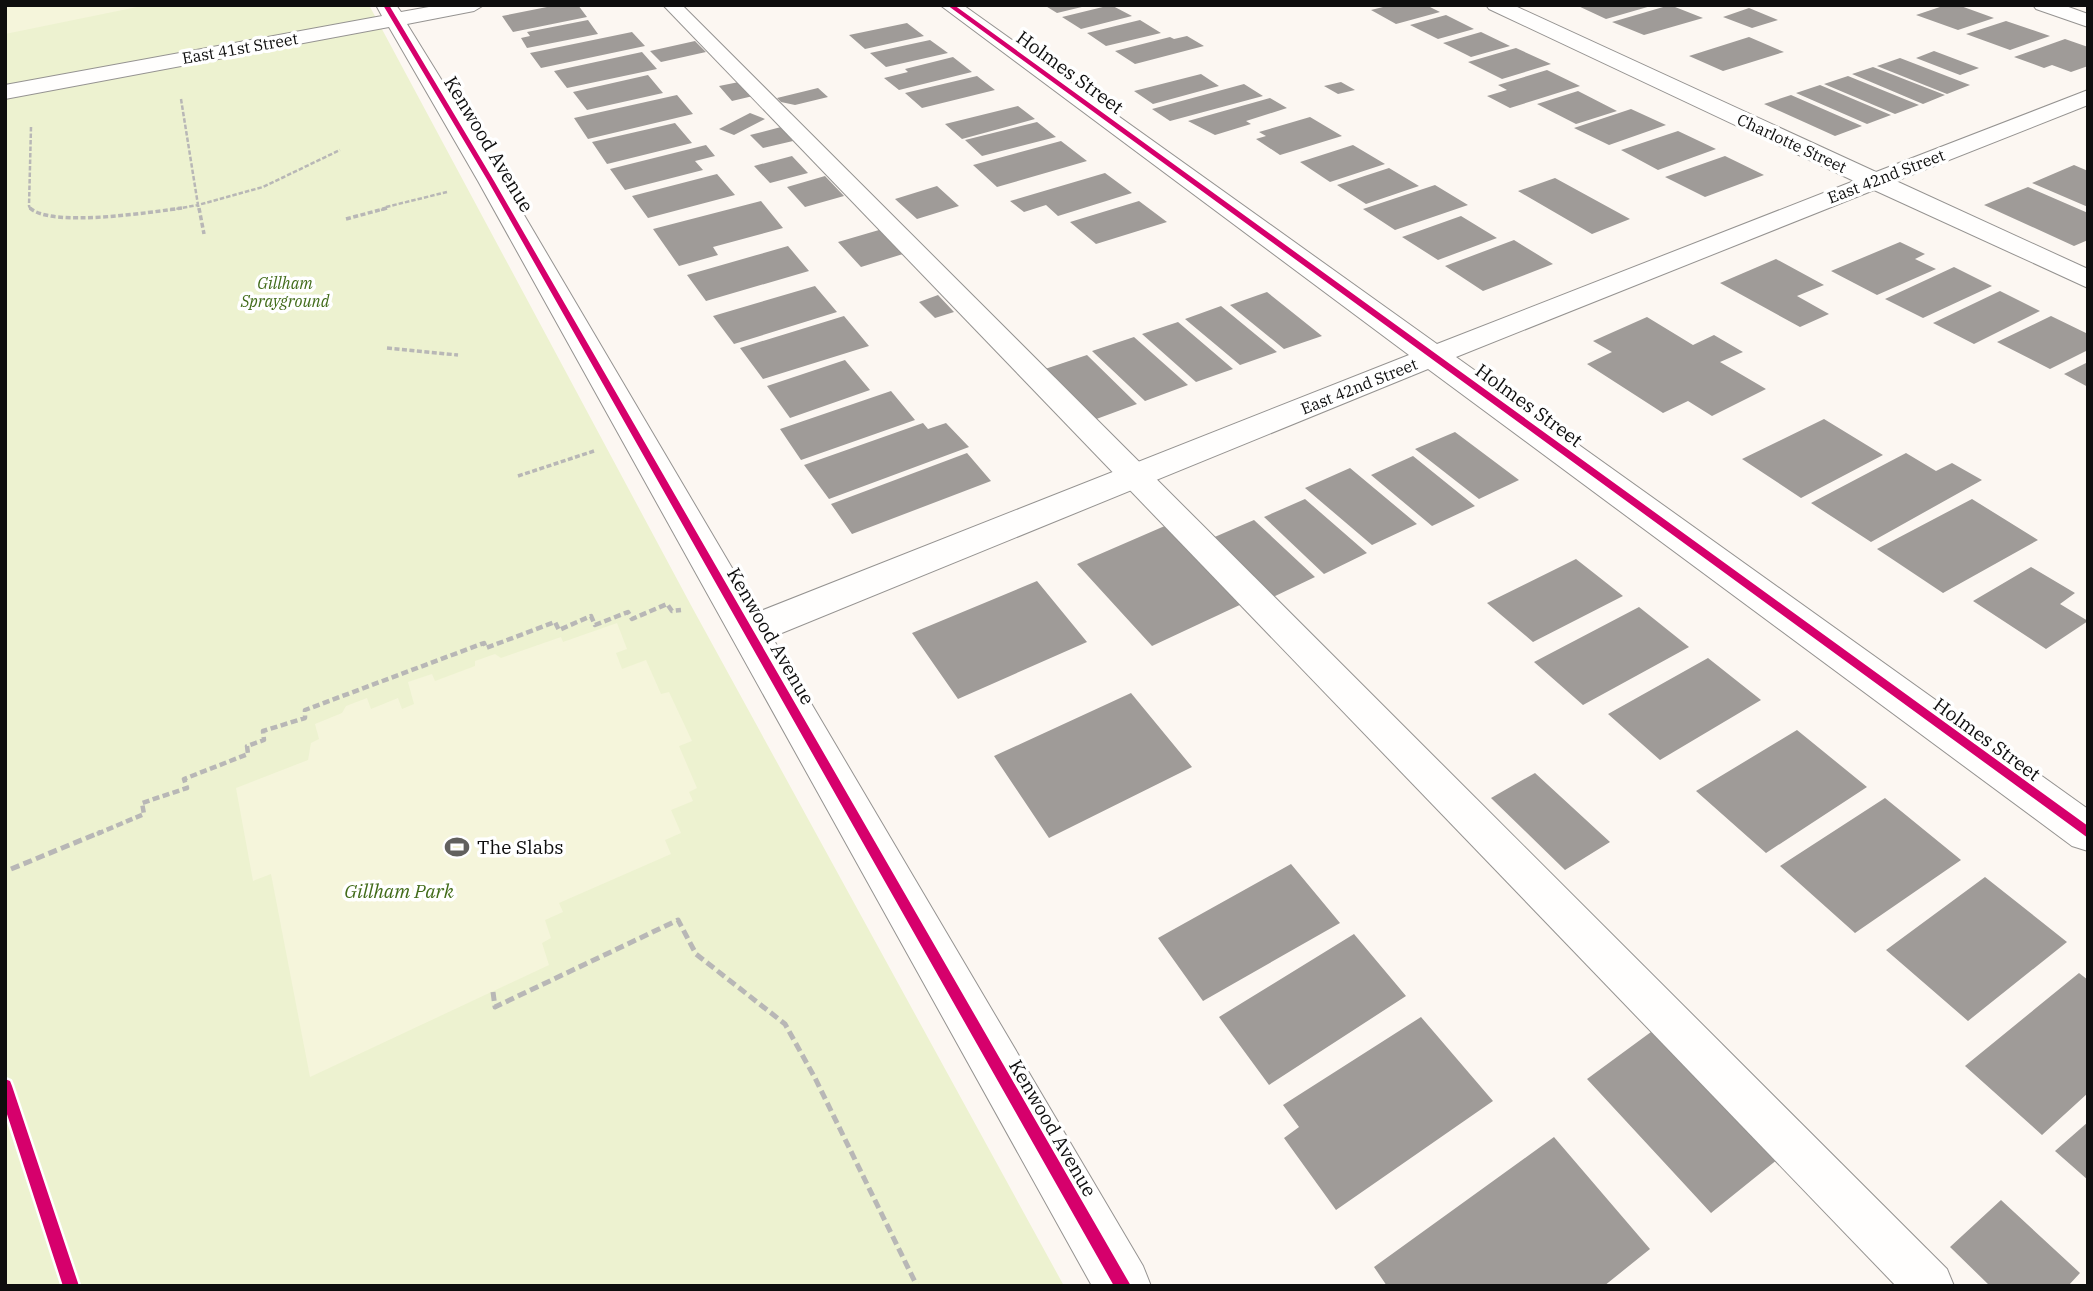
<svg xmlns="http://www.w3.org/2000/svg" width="2093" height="1291" font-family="'IBM Plex Serif',serif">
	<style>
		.green { fill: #edf2d0 }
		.pitch { fill: #f5f5db }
		.building { fill: #9f9b98 }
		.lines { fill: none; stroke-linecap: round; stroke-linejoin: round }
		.service-casing { stroke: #959391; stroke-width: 2 }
		.minor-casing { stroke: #959391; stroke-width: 2 }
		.path-far3 { stroke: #b8b7b6; stroke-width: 2.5; stroke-dasharray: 4.5 2; stroke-linecap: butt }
		.path-far2 { stroke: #b8b7b6; stroke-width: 3.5; stroke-dasharray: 5 2.5; stroke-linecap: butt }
		.path-far1 { stroke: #b8b7b6; stroke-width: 4.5; stroke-dasharray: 7 3.5; stroke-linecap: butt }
		.path { stroke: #b8b7b6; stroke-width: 5; stroke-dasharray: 9 4.5; stroke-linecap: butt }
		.service { fill: #fffefd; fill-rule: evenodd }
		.minor { fill: #fffefd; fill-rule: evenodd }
		.cycleway-casing { stroke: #fff; stroke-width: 5 }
		.cycleway { fill: #d6006c; fill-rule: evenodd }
		.labels { text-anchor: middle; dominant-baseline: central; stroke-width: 7; stroke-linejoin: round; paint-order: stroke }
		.far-street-label { font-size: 16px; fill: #0e0e0e; stroke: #fff }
		.far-park-label { font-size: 16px; font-style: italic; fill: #416b19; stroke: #fff }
		.street-label { font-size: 19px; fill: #0e0e0e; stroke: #fff }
		.poi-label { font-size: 19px; fill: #0e0e0e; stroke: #fff; text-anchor: start }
		.park-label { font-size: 19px; font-style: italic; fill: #416b19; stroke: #fff }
	</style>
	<rect width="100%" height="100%" fill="#fcf7f2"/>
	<!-- green -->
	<path class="green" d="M5,5h364l324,604 371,677h-1059z"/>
	<!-- pitch -->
	<path class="pitch" d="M5,5h142l-142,29z
		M617,623l10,26 -11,4 6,16 24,-9 15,34 8,-2 23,49 -13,5 18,42 -8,4 4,9 -22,9 10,23 -16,7 6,14 -112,49 4,9 -18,8 6,18 -9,5 7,22 -239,112 -39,-203 -18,7 -17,-93 72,-28 3,-17 8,-4 -4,-15 27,-11 4,-7 21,-8 4,11 27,-11 4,11 12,-5 -6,-22 24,-8 3,7 40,-15v-5l20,-7 6,4 60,-21 2,5z"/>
	<!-- building -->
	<path class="building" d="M557,5h21l9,12 -74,15 -11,-16z
		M1044,5h42v1l-29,7z
		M1111,5l21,11 -51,13 -19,-12z
		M1391,5h35l14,7 -44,12 -25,-14z
		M1576,5h74l1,1 -45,13z
		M1670,5l33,13 -59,17 -32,-13z
		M1946,5h12l36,13 -36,12 -42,-15z
		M1749,8l29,12 -26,8 -29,-11z
		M1446,15l28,14 -36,10 -28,-14z
		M588,20l10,14 -71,14 -6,-10 9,-2 -3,-4z
		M1140,20l21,13 -55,13 -19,-13z
		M2006,21l44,15 -40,14 -44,-16z
		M907,23l17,13 -59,13 -16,-14z
		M632,32l13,14 -104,22 -11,-15z
		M1481,32l29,14 -39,11 -28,-14z
		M1187,36l17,10 -69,18 -20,-13 55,-14 4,2z
		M1749,37l35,15 -61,19 -34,-15z
		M2065,39l23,8v19l-17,6 -19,-7 -8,3 -30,-11z
		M930,40l18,13 -62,14 -16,-14z
		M695,41l11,11 -45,10 -11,-11z
		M1516,48l35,16 -49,15 -34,-17z
		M1934,51l45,17 -19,7 -44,-17z
		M642,52l15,17 -90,19 -13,-17z
		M953,57l19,15 -73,18 -15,-12 24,-6 -3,-3z
		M1900,58l70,27 -23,9 -70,-28z
		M1873,67l72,28 -22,9 -71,-30z
		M1547,70l33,16 -70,22 -23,-12 20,-6 -9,-5z
		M1201,74l18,12 -66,18 -19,-13z
		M648,75l15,18 -76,17 -14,-18z
		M977,76l18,14 -73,18 -17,-15z
		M1848,76l71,29 -24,9 -71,-30z
		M739,82l14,14 -21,5 -13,-15z
		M1341,82l14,8 -17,4 -14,-8z
		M1244,84l19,12 -93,25 -18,-12z
		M1820,85l71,30 -24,9 -71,-31z
		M818,88l10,9 -33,8 -14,-3 -4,-4z
		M1578,91l39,20 -41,13 -39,-20z
		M677,95l16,19 -105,25 -14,-21z
		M1791,95l71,31 -27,10 -71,-32z
		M1270,98l17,10 -41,13 5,3 -36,11 -27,-14z
		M1018,106l17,13 -73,20 -17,-15z
		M1631,109l35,16 -57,20 -35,-17z
		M750,113l15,6 -31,16 -15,-6z
		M1310,117l32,19 -62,19 -24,-16 10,-3 -7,-4z
		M1037,122l19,15 -74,19 -17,-16z
		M675,123l17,20 -85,21 -15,-22z
		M781,127l12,14 -30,7 -13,-13z
		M1678,131l38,18 -58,21 -37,-20z
		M1061,141l26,20 -90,26 -24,-22z
		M706,145l9,11 -20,5 8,9 -78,20 -15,-21z
		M1353,145l32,19 -55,18 -30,-20z
		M792,156l16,17 -38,10 -16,-17z
		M1725,156l39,19 -59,22 -40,-20z
		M2074,165l14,6v36l-56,-24z
		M1389,168l30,18 -53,18 -29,-19z
		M1105,173l27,20 -74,23 -12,-11 -22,7 -14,-11z
		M717,174l18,21 -87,23 -16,-22z
		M825,176l19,20 -39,11 -18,-20z
		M1555,178l75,41 -38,15 -74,-43z
		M1435,185l33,20 -73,25 -32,-21z
		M937,186l22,20 -42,13 -22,-20z
		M2028,187l60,26v27l-14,6 -90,-41z
		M761,201l22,27 -70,19 5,8 -39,11 -26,-37z
		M1139,201l28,21 -71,22 -26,-22z
		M1461,216l36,22 -59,22 -36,-23z
		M879,230l24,24 -42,13 -23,-25z
		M1514,240l39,24 -70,27 -38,-25z
		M1900,242l25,12 -10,5 21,10 -59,26 -46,-24z
		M788,246l21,25 -103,30 -19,-26z
		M1776,259l48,26 -27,11 32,18 -29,13 -80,-44z
		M1954,267l38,19 -69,32 -38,-19z
		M815,286l22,26 -103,32 -21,-28z
		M2000,291l40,20 -66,33 -41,-21z
		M1267,292l55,44 -38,13 -54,-44z
		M938,295l16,17 -19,6 -16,-16z
		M1221,306l56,46 -37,13 -55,-46z
		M844,316l25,30 -106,33 -23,-31z
		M2051,316l37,18v16l-38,19 -53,-27z
		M1647,317l46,28 21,-10 29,17 -23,10 46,27 -54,27 -24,-15 -25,12 -76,-49 25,-12 -19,-11z
		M1178,322l55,47 -37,13 -54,-48z
		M1134,337l54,48 -43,16 -53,-50z
		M1087,355l50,49 -46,17 -49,-51z
		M845,360l25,30 -80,28 -23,-32z
		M2088,362v25l-24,-13z
		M891,391l24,29 -114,40 -21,-31z
		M1824,419l59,36 -82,43 -59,-39z
		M923,423l5,6 18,-6 23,24 -140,52 -25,-34z
		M1455,432l64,48 -40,19 -64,-50z
		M967,453l24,28 -139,53 -21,-30z
		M1906,453l30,18 16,-8 30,17 -111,62 -60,-39z
		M1413,456l62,50 -43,20 -61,-51z
		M1350,468l67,56 -45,21 -67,-57z
		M1305,499l62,54 -43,21 -60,-57z
		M1972,499l66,41 -95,53 -66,-44z
		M1254,520l61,57 -44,21 -61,-59z
		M1167,525l77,78 -92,43 -75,-82z
		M1576,559l47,37 -90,46 -46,-39z
		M2031,567l44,26 -15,11 28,17 -42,28 -73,-48z
		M1037,581l50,61 -129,57 -46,-66z
		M1639,607l50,40 -106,58 -49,-43z
		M1708,658l53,42 -101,60 -52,-46z
		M1131,693l61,74 -143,71 -55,-82z
		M1797,730l70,57 -101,66 -70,-62z
		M1535,773l75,69 -45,28 -74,-72z
		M1885,798l76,62 -106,73 -75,-67z
		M1291,864l49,59 -137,78 -45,-63z
		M1985,877l82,65 -99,79 -82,-71z
		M1354,934l52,62 -137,89 -50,-68z
		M2079,973l9,7v113l-46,42 -77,-69z
		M1421,1017l72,84 -157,109 -52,-72 15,-11 -16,-22z
		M1651,1032l127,127 -67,54 -124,-134z
		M2088,1122v58l-33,-29z
		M1554,1137l96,112 -46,37h-217l-13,-19z
		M2001,1200l79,73 -12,13h-78l-40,-39z"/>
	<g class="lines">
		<!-- service casing -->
		<g class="service-casing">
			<path id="service" d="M663,5h19l1265,1264 7,17h-58z"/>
		</g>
		<!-- minor casing -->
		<g class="minor-casing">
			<path id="minor" d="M376,5h20l5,7 39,-7h44l-10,6 -67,13 97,157 254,431 651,-257 -469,-350h23l474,339 417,-163 -365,-172 -3,-4h27l363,167 212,-82v15l-192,76 192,88v19l-214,-98 -418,167 632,452v42l-16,-5 -644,-477 -656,268 371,629 8,20h-59l-614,-1105 -89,-154 -384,72v-14l377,-69z
				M2033,5h30l25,9v13l-52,-18z"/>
		</g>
		<!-- path-far3 -->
		<path class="path-far3" d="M181,99l17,106 65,-18 77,-37
			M31,127l-2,79 2,4
			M386,207l61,-15
			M170,210l28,-5 1,5
			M381,210l6,-2"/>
		<!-- path-far2 -->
		<path class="path-far2" d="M30,208c21,20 122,4 152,0
			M199,208l5,26
			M346,219l41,-11
			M387,348l71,7
			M518,476l76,-25"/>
		<!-- path-far1 -->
		<path class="path-far1" d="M97,834l47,-20 -2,-11 45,-15 -3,-9 64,-25 -1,-8 17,-6 -1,-9 42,-13v-8l179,-67 2,5 69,-26 4,8 32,-14 4,9 33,-13 4,7 35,-15 5,7 9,-1"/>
		<!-- path -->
		<path class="path" d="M11,869l90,-37
			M493,992l2,15 183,-87 18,34 89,70 30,54 102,208"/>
		<!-- service -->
		<use href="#service" class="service"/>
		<!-- minor -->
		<use href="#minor" class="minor"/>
		<!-- cycleway casing -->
		<g class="cycleway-casing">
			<path id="cycleway" d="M383,5h6l105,176 637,1105h-17l-626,-1105z
				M947,5h7l1134,821v12z
				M5,1079l5,2 2,5 67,200h-16l-58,-178z"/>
		</g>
		<!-- cycleway -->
		<use href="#cycleway" class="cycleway"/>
	</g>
	<!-- icons -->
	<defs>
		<g id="stadium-bare" transform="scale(1.89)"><path d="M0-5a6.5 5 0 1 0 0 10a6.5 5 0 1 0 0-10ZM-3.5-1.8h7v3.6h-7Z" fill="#61605e" stroke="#fff" stroke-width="2.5" paint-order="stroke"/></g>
	</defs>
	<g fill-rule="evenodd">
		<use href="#stadium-bare" x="457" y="847"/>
	</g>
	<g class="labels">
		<!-- far-street labels -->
		<g class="far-street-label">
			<text transform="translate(240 48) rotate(-10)">East 41st Street</text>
			<text transform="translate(1792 143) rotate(25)">Charlotte Street</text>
			<text transform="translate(1886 176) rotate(-21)">East 42nd Street</text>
			<text transform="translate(1359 386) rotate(-22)">East 42nd Street</text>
		</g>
		<!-- far-park labels -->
		<g class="far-park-label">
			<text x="285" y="283">Gillham<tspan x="285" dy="18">Sprayground</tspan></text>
		</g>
		<!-- street labels -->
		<g class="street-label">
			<text transform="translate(1070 72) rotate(36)">Holmes Street</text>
			<text transform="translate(489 144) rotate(59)">Kenwood Avenue</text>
			<text transform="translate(1529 405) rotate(36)">Holmes Street</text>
			<text transform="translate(771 636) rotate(60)">Kenwood Avenue</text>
			<text transform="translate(1987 739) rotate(36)">Holmes Street</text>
			<text transform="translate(1053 1128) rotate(60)">Kenwood Avenue</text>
		</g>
		<!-- poi labels -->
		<g class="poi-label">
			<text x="477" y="847">The Slabs</text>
		</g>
		<!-- park labels -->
		<g class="park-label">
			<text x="399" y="891">Gillham Park</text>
		</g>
	</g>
	<!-- border -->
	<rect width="2093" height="1291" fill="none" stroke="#0e0e0e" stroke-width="14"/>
</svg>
